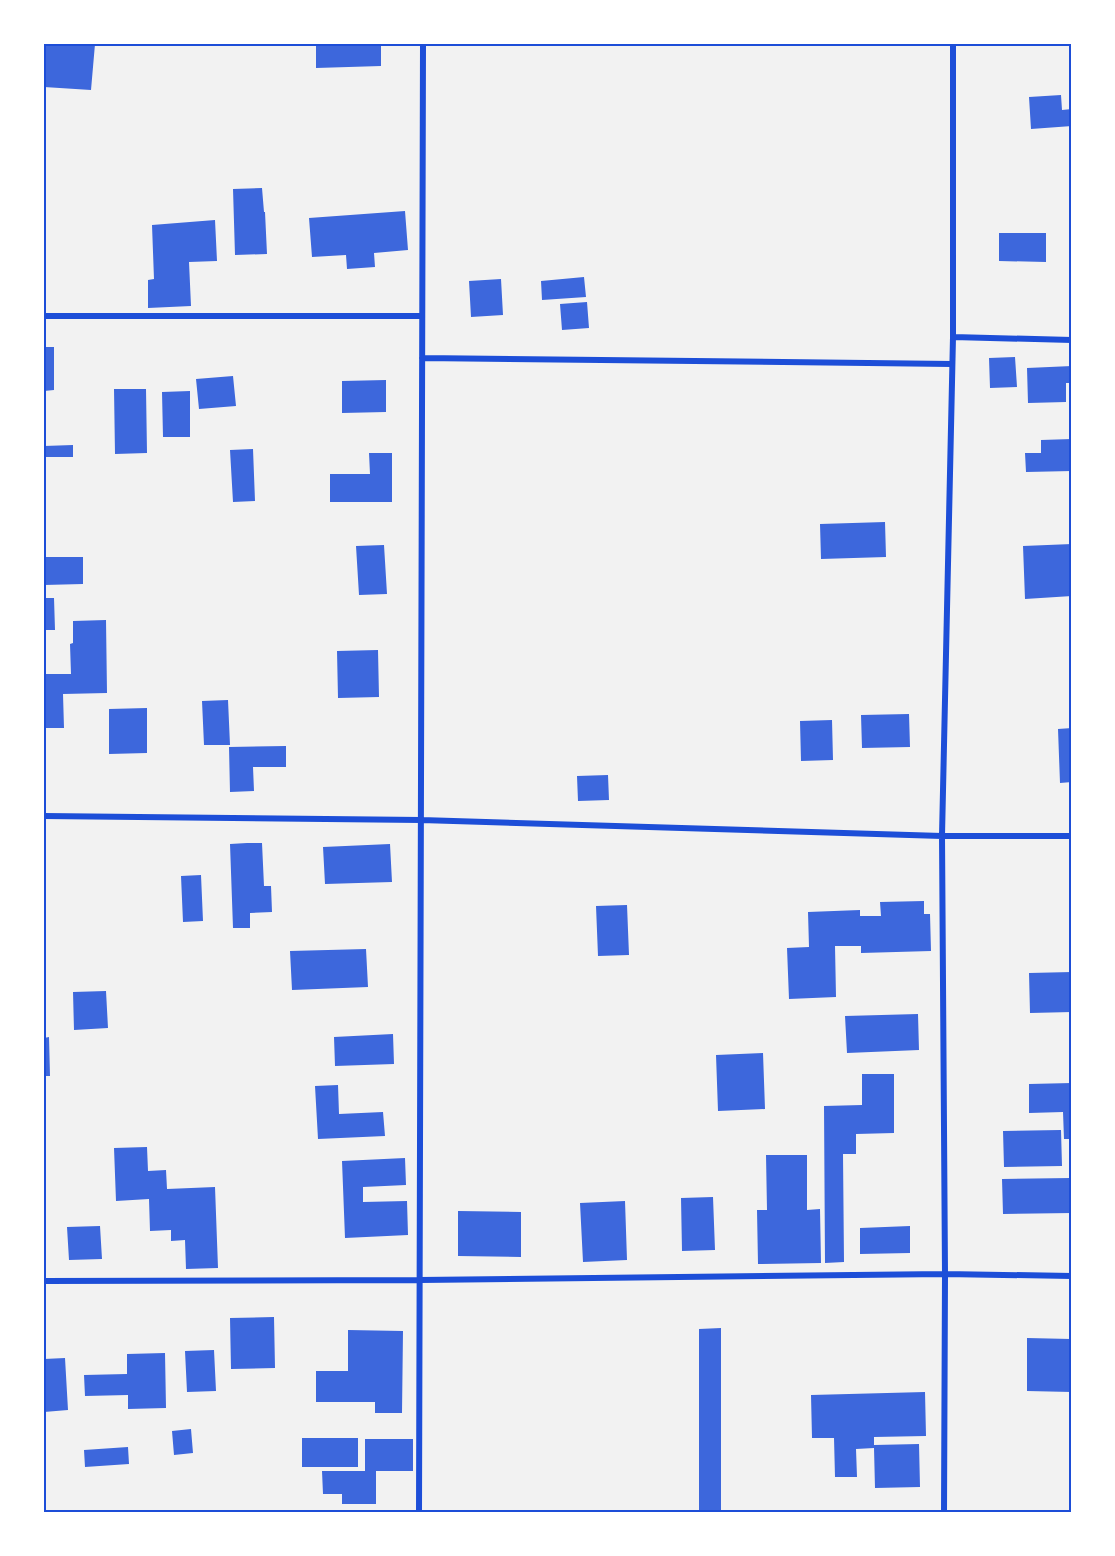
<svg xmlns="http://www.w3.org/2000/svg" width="1115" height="1556" font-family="'Work Sans',sans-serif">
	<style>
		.building { fill: #3d67dc }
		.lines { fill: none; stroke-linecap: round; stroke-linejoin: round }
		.minor { stroke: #1d4ed8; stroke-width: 6 }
		.neatline { fill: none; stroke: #1d4ed8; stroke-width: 2 }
	</style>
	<rect width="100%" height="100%" fill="#f2f2f2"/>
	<!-- building -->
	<path class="building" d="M44,44h51l-4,46 -47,-3z
		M316,44h65v22l-65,2z
		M1061,95l1,15 10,-1v17l-41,3 -2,-32z
		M262,188l2,24h1l2,42 -32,1 -2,-66z
		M405,211l3,39 -34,3 1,14 -28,2 -1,-14 -34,2 -3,-39z
		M215,220l2,41 -28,1 2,44 -43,2v-28l6,-1 -2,-54z
		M999,233h47v29l-47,-1z
		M584,277l2,20 -44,3 -1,-19z
		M501,279l2,36 -32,2 -2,-36z
		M587,302l2,26 -27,2 -2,-26z
		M44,347h10v43l-10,1z
		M1015,357l2,30 -27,1 -1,-30z
		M1072,366v17h-6v19l-38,1 -1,-35z
		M233,376l3,30 -37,3 -3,-30z
		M386,380v32l-44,1v-32z
		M114,389h32l1,64 -32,1z
		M190,391v46h-27l-1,-45z
		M1072,439v32l-46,1 -1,-19h16v-13z
		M73,445v12h-29v-11z
		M253,449l2,52 -22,1 -3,-52z
		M369,453h23v49h-62v-28h40z
		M885,522l1,35 -65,2 -1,-35z
		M1072,544v52l-47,3 -2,-53z
		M384,545l3,49 -28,1 -3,-49z
		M44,557h39v27l-39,1z
		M44,598h10l1,32h-11z
		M106,620l1,73 -44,1 1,34h-20v-54h27l-1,-30 3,-1v-22z
		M378,650l1,47 -41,1 -1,-47z
		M228,700l2,45h-26l-2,-44z
		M147,708v45l-38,1v-45z
		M909,714l1,33 -48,1 -1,-33z
		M832,720l1,40 -32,1 -1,-40z
		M1072,728v54l-12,1 -2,-54z
		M286,746v21h-33l1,24 -24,1 -1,-45z
		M608,775l1,25 -31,1 -1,-25z
		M247,843h15l2,43h7l1,26 -22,1v15h-17l-3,-84z
		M390,844l2,38 -67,2 -2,-37z
		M201,875l2,46 -20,1 -2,-46z
		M924,901v13h6l1,37 -70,2v-7h-26l1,51 -47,2 -2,-51 22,-1 -1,-35 52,-2v6h21l-1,-14z
		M627,905l2,50 -31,1 -2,-50z
		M366,949l2,38 -76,3 -2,-39z
		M1072,972v40l-42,1 -1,-40z
		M106,991l2,37 -34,2 -1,-38z
		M918,1014l1,36 -72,3 -2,-37z
		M393,1034l1,30 -59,2 -1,-29z
		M49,1037l1,39h-6v-38z
		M763,1053l2,56 -47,2 -2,-56z
		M862,1074h32v59l-38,1v20h-13l1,108 -19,1 -1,-157 38,-1z
		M1072,1083v56h-8l-1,-27 -34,1v-29z
		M338,1085l1,29 44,-2 2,24 -67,3 -3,-53z
		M1061,1130l1,36 -58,1 -1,-36z
		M147,1147l1,24 18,-1 1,19 48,-2 3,81 -32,1 -1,-29 -14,1v-11l-21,1 -1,-32 -33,2 -2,-53z
		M766,1155h41v55l13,-1 1,54 -63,1 -1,-54h10z
		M405,1158l1,27 -43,2v15l44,-1 1,34 -63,3 -3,-77z
		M1071,1178l1,35 -69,1 -1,-35z
		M713,1197l2,53 -33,1 -1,-53z
		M625,1201l2,59 -44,2 -3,-59z
		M458,1211l63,1v45l-63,-1z
		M100,1226l2,33 -33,1 -2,-33z
		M910,1226v27l-50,1v-26z
		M274,1317l1,51 -44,1 -1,-51z
		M721,1328v184h-22v-183z
		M348,1330l55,1 -1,82h-27v-11h-59v-31h32z
		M1027,1338l44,1 1,53 -45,-1z
		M214,1350l2,41 -29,1 -2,-41z
		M165,1353l1,55 -38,1v-14l-43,1 -1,-21 43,-1v-20z
		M65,1358l3,52 -24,2v-53z
		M925,1392l1,44 -52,1v8l45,-1 1,43 -45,1 -1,-40 -18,1 1,28h-22l-1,-39h-22l-1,-43z
		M191,1429l2,24 -19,2 -2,-24z
		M302,1438h56v29h-56z
		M365,1439h48v32h-37v33h-34v-10h-19l-1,-23h43z
		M128,1447l1,17 -44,3 -1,-17z"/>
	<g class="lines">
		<!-- minor -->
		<path class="minor" d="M44,316h378
			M953,337l119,3
			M422,358l530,6
			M44,816l377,4 521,16h130
			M44,1281l376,-1 525,-6 127,2
			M419,1512l4,-1468
			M944,1512l1,-238 -3,-438 11,-499v-293"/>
	</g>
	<!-- border -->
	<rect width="1115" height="1556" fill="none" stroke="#ffffff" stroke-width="90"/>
	<rect x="45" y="45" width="1025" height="1466" class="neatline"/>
</svg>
